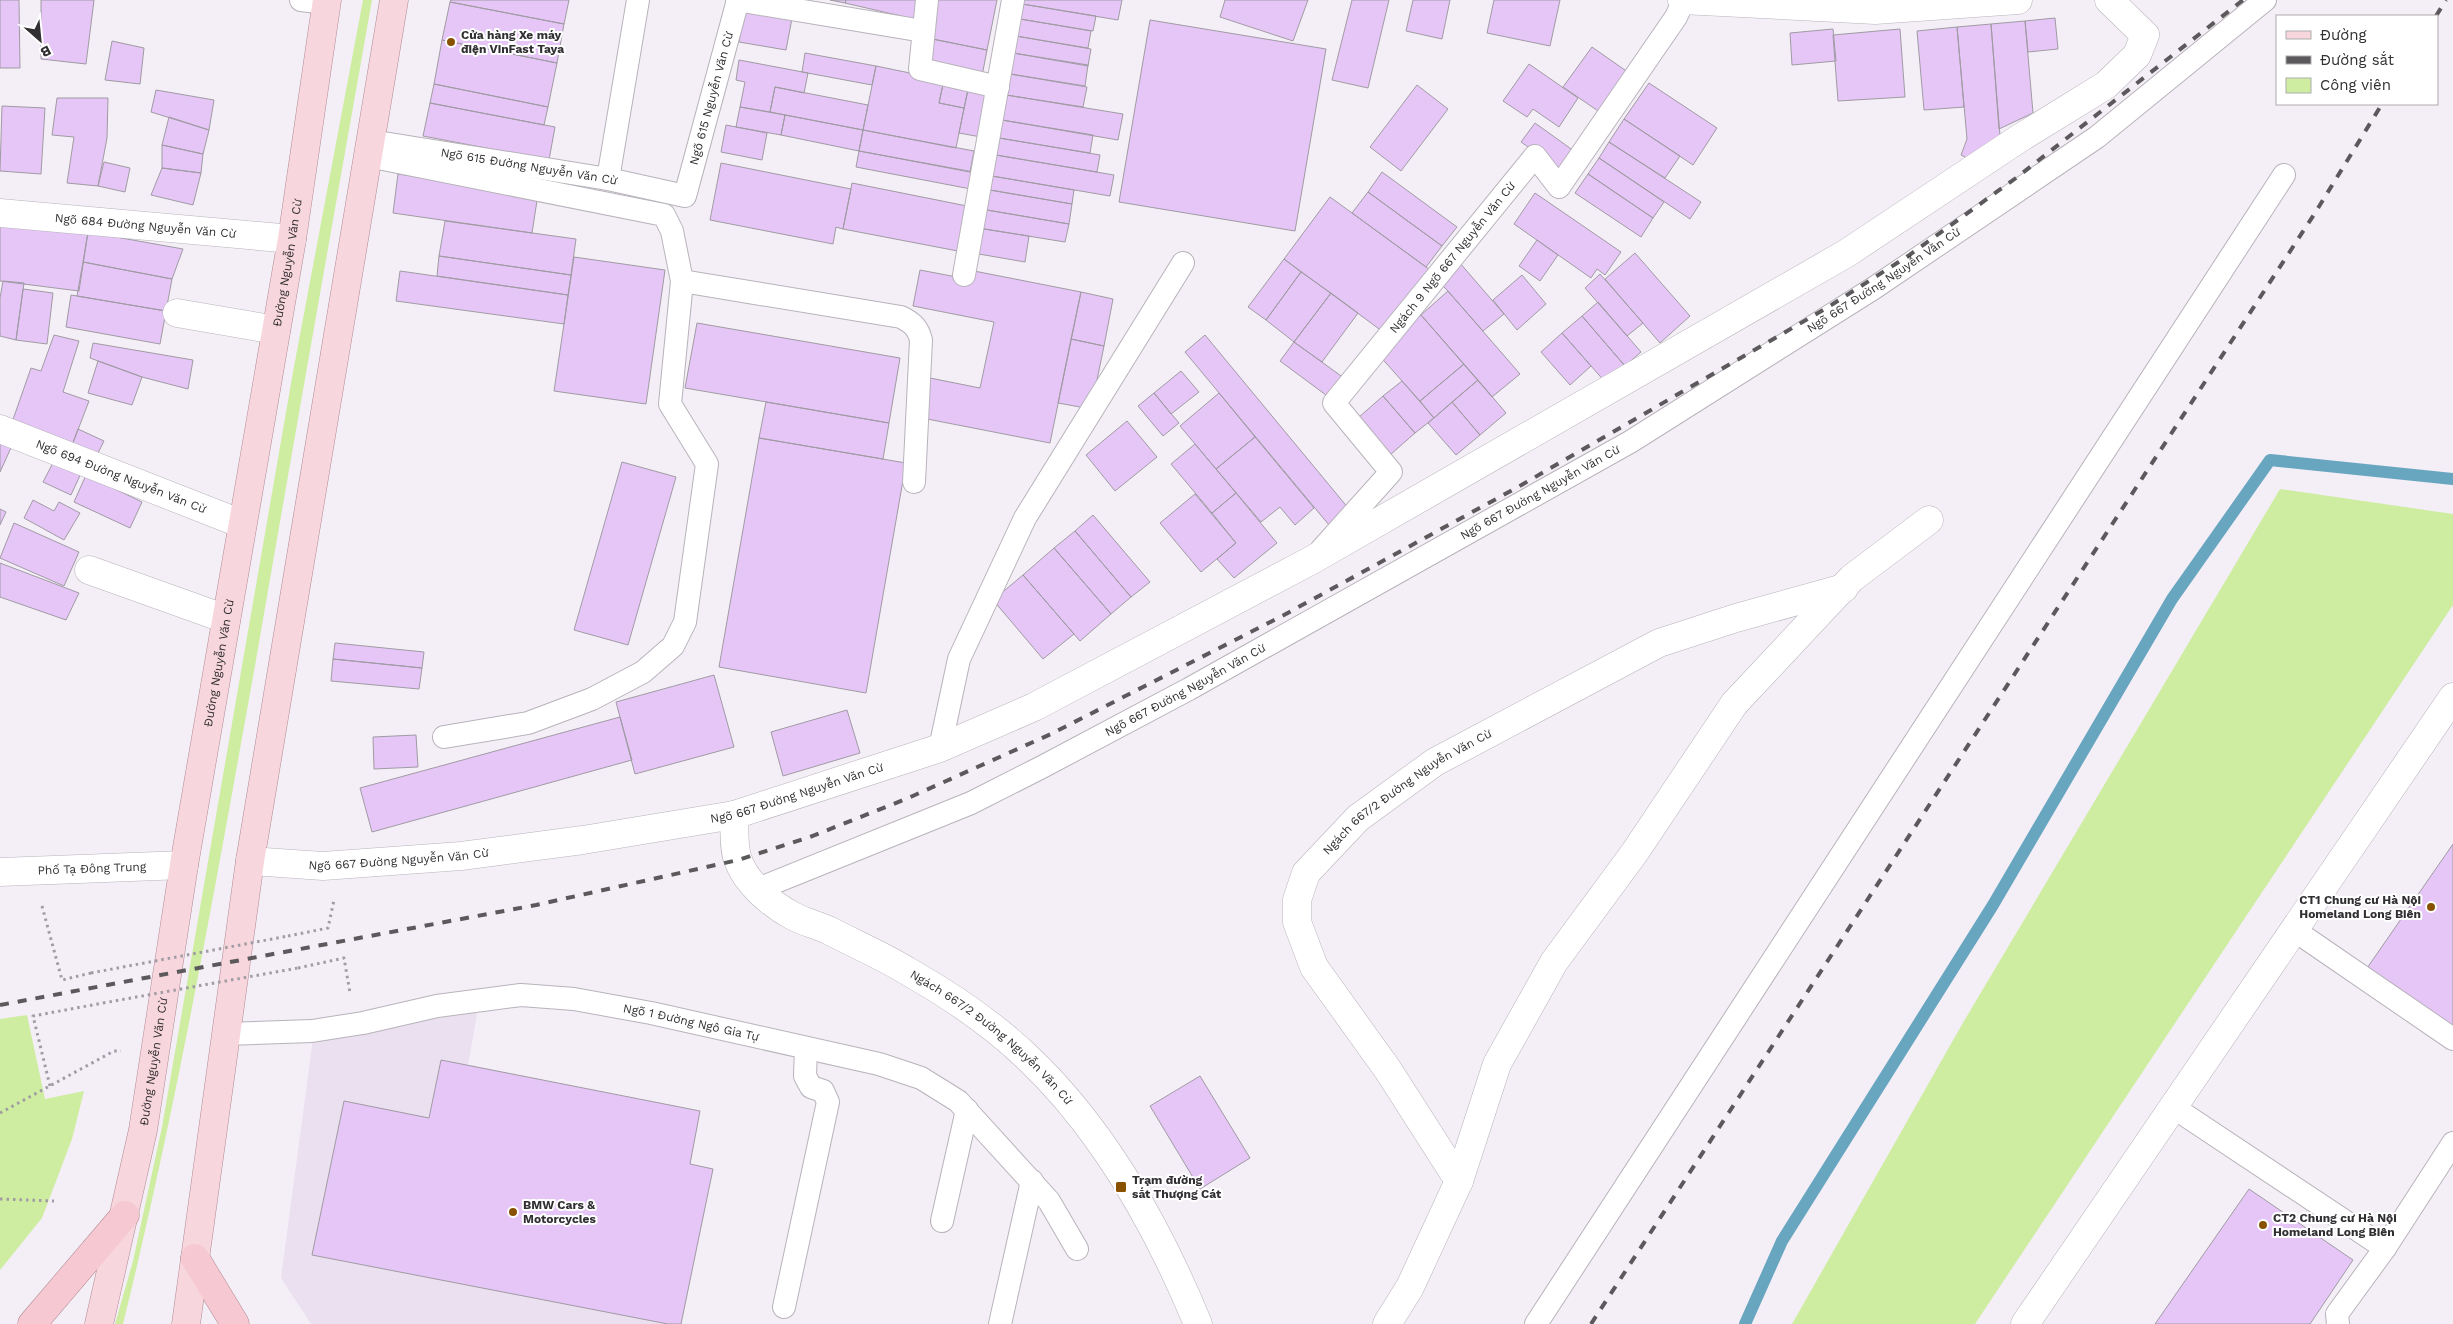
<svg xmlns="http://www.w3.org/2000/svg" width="2453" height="1324" font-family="'Work Sans',sans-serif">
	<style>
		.built { fill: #eae0ef }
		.green { fill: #ceeda1 }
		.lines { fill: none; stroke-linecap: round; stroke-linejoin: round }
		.stream { stroke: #68a6c0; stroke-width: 12 }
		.building { fill: #e5c6f7; stroke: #a09ba3 }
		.service-casing { stroke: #b8b3bb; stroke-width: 24 }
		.minor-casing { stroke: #b8b3bb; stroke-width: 29 }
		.tertiary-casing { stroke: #b8b3bb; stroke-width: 29 }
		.primary-casing { stroke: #b08a92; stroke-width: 29 }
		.trunk-casing { stroke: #b08a92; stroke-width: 29 }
		.path { stroke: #a19ca3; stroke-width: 3; stroke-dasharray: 2.5 4; stroke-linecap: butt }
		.service { stroke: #fff; stroke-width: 22 }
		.minor { stroke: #fff; stroke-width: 28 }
		.tertiary { stroke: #fff; stroke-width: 28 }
		.primary { stroke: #f8d6dd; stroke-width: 28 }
		.trunk { stroke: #f6c8d2; stroke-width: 28 }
		.rail { stroke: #5c595d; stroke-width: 4; stroke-dasharray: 9 9; stroke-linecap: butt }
		.path-bridge { stroke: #a19ca3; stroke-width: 3; stroke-dasharray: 2.5 4; stroke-linecap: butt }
		.poi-dot { fill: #895202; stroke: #fff; stroke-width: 2 }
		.labels { text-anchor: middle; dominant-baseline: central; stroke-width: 4; stroke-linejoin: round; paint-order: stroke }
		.poi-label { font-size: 12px; font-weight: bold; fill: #312f32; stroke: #fff; text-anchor: start }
		.street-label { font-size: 12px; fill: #312f32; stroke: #fff }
	</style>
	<rect width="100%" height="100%" fill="#f4eef7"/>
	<!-- built -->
	<path class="built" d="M478,1008l-10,57 232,46 -10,53 23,5 -32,155h-370l-30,-46 32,-239z"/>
	<!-- green -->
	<path class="green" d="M363,0h9c-39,220 -78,440 -116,660 -40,223 -79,445 -133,664h-8l18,-63 29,-134 131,-755z
		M2280,489l173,25v91l-478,719h-183l172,-303z
		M27,1015l18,84 39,-8 -12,48 -30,79 -42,52v-251z"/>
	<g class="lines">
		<!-- stream -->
		<path class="stream" d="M1745,1324l37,-83 211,-336 179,-306 98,-139 183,19"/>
	</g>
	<!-- building -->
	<path class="building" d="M0,0h19l1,68h-20z
		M41,0h53l-8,64 -45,-5z
		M451,0h118l-5,24 -114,-22z
		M830,0h16l-1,3z
		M846,0h72l-4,19 -69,-16z
		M931,0h66l-10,50 -64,-13z
		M1017,0h105l-4,20 -102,-17z
		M1225,0h83l-15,41 -73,-24z
		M1352,0h37l-21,88 -36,-8z
		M1413,0h37l-8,39 -36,-8z
		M1494,0h66l-10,46 -63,-13z
		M450,2l114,22 -7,39 -115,-23z
		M1016,3l80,13 -3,15 -79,-13z
		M746,4l47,9 -7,37 -47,-8z
		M1014,18l77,13 -3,17 -78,-13z
		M2055,18l3,31 -30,3 -3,-31z
		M1150,20l176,29 -31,182 -176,-29z
		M2025,21l8,92 -34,16 -8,-105z
		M1991,24l9,112 -33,22 -6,-3 6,-16 -10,-112z
		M1957,27l7,80 -40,3 -7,-79z
		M1833,29l3,32 -44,4 -2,-32z
		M1900,29l5,68 -67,4 -5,-66z
		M1010,35l81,14 -3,17 -81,-14z
		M927,38l60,12 -5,26 -60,-12z
		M442,40l115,23 -9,44 -114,-23z
		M112,41l32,7 -4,36 -35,-4z
		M1592,47l40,28 -28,40 -41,-28z
		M1007,52l81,13 -3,21 -81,-13z
		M805,53l71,13 -4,19 -70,-13z
		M739,60l69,13 -4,20 -29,-6 -5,25 -30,-5 5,-25 -9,-2z
		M1529,64l49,34 -19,29 -26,-18 -6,8 -24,-16z
		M876,66l68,14 -5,23 25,5 -8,40 -93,-18z
		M1004,73l83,14 -4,20 -83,-13z
		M944,80l25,5 -5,23 -25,-5z
		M1649,83l68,45 -24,37 -69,-46z
		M434,84l114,23 -4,18 -114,-22z
		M969,85l22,3 -10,49 -22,-4z
		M1417,85l31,24 -47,62 -31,-24z
		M775,87l93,18 -5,25 -93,-18z
		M156,90l58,10 -5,30 -58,-18z
		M1000,94l123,20 -5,26 -122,-21z
		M57,98h51l-1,40 -9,48 -31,-3 7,-46 -22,-2z
		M430,103l125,24 -6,33 -126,-24z
		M2,106l43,2 -4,66 -41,-3z
		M740,107l45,8 -4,20 -45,-8z
		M785,115l78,15 -4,21 -78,-16z
		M169,117l40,13 -6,24 -41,-9z
		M996,119l97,16 -3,18 -97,-16z
		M1624,119l56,37 -15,22 -56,-36z
		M1535,123l39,28 -13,19 -40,-28z
		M726,125l41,8 -5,27 -41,-8z
		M863,130l111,21 -4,21 -111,-21z
		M993,137l107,18 -3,17 -107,-18z
		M1609,142l92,60 -11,17 -91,-61z
		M162,145l41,9 -2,19 -39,-5z
		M859,151l120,22 -3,17 -120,-23z
		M990,154l124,21 -4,21 -124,-21z
		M1599,158l65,44 -11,16 -65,-44z
		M104,162l26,6 -5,24 -27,-6z
		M721,163l130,26 -8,40 -7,-2 -3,17 -123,-24z
		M162,168l39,5 -8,32 -42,-10z
		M1382,172l75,55 -15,19 -74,-54z
		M398,174l140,20 -6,39 -139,-20z
		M1588,174l65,44 -12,19 -66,-44z
		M986,175l88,15 -2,14 -88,-15z
		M852,183l120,24 -9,45 -120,-23z
		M984,189l88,15 -3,20 -88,-15z
		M1368,192l74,54 -16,21 -74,-54z
		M1535,193l86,59 -16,23 -8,-6 -6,9 -77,-54z
		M1330,197l103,75 -47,62 -102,-75z
		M981,209l88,15 -4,18 -87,-14z
		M0,215l88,17 -9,59 -79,-10z
		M445,221l131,18 -5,36 -132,-19z
		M978,228l51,8 -4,26 -52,-9z
		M88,232l95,17 -11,30 -89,-17z
		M1537,240l21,15 -18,26 -21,-15z
		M1635,253l55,63 -30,27 -55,-64z
		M439,256l132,19 -3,20 -131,-19z
		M574,257l91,13 -19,134 -92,-13z
		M1284,259l17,13 -35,48 -18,-13z
		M83,262l89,17 -6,32 -89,-15z
		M1459,262l45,52 -21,17 -45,-51z
		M920,270l47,9 2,-9 112,22 -31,151 -128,-25 8,-40 50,10 14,-66 -81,-16z
		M400,271l168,24 -4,29 -168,-23z
		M1301,272l30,21 -37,49 -28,-22z
		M1600,274l43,49 -16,13 -42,-48z
		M1522,275l24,29 -29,26 -24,-30z
		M3,281l21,2 -8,57 -16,-4v-38z
		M23,289l30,4 -6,51 -31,-4z
		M1448,291l72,83 -28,23 -71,-82z
		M1081,292l32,7 -9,47 -33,-7z
		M1331,293l27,20 -36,49 -28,-20z
		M71,295l95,16 -6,33 -94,-17z
		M1598,302l43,50 -16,14 -43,-50z
		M1421,315l43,49 -44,37 -43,-48z
		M1582,316l43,50 -19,17 -44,-50z
		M697,323l203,35 -11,65 -204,-35z
		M1562,333l29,33 -21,19 -29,-33z
		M54,335l25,6 -16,51 26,9 -18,47 -61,-20 21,-60 10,3z
		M1205,335l144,174 -20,16 -144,-173z
		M1071,339l33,7 -13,63 -33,-6z
		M1294,342l50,36 -14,20 -50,-37z
		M93,343l100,17 -5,29 -46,-12 -52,-19z
		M98,361l44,16 -10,28 -44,-12z
		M1464,364l14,16 -44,38 -14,-17z
		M1181,371l18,21 -28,22 -17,-21z
		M1478,380l28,33 -26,22 -28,-33z
		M1402,381l32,37 -19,15 -32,-37z
		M1154,393l25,30 -16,13 -25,-30z
		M1219,393l36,44 -39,32 -36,-43z
		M1383,396l32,37 -25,22 -32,-37z
		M766,402l123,21 -6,36 -124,-21z
		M1452,402l28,33 -24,20 -28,-32z
		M1127,421l30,36 -42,34 -29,-36z
		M78,429l26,12 -9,18 -24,-11z
		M0,432l15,7 -15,33z
		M1255,437l59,71 -19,17 -15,-18 -19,15 -45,-53z
		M759,438l147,25 -40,230 -147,-26z
		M1195,444l41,49 -24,20 -41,-49z
		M56,457l27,12 -12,26 -28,-13z
		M622,462l54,15 -48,168 -54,-15z
		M86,475l56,27 -12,26 -56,-26z
		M1236,493l41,50 -43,35 -17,-19 19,-16 -24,-30z
		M1195,494l41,49 -35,29 -41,-49z
		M33,500l21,11 5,-9 21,11 -16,27 -40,-22z
		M0,509l6,3 -6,13z
		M1093,515l57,67 -19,15 -56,-66z
		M14,523l65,29 -15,34 -64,-28z
		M1075,531l56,66 -20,17 -57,-66z
		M1054,548l57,66 -31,27 -57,-66z
		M0,563l79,30 -13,27 -66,-23z
		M1023,575l51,59 -31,25 -50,-59z
		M335,643l89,9 -2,16 -89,-9z
		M333,659l89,9 -3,21 -88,-8z
		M714,675l20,72 -99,27 -19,-72z
		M847,710l13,43 -77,23 -12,-44z
		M620,717l12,43 -260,72 -12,-44z
		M416,735l2,32 -44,2 -1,-32z
		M2453,844v188l-88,-61z
		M441,1060l259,51 -10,53 23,5 -32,155h-13l-356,-69 32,-154 85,17z
		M1200,1076l50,82 -50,31 -50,-83z
		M2249,1189l104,71 -43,64h-155z"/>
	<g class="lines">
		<!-- service casing -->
		<g class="service-casing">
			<g id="service">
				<path d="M301,0l25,3"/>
				<path d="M737,0l186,31"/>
				<path d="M927,0l-7,69 78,18"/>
				<path id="s1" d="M371,141l237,38 77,17 53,-196"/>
				<path d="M368,156l296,59 8,16 10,50 -12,123 37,60 -22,158 -12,24 -30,26 -51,27 -64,24 -84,14"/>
				<path d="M608,179l30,-179"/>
				<path d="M964,275l49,-275"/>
				<path d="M682,281l219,36c12,6 17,11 20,23l-7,142"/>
				<path id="s2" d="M1321,550l70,-78 -57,-69 201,-247 24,31 117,-170 8,-17"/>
				<path d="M940,748l19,-89 66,-141 158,-255"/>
				<path id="s3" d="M758,889l213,-86 71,-36 147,-78 441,-247 244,-154 223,-151 168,-137"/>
				<path d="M2294,930l159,109"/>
				<path id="s4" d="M226,1034l86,-3 51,-8 74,-17 84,-11 53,4 77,14 228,51 42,14 37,23 91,100 28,48"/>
				<path d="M2173,1107l212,141 -48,66 1,10"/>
				<path d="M942,1221l25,-111"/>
				<path d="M2385,1248l68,-105"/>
				<path d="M784,1307l44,-205 -5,-11 -12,-4 -6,-11 1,-28"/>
				<path d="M1000,1324l32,-143"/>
				<path d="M1536,1324l748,-1149"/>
			</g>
		</g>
		<!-- minor casing -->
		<g class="minor-casing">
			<g id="minor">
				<path d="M1682,0l193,10 143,-10"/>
				<path id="s5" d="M0,213l292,26"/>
				<path d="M177,313l99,17"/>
				<path id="s6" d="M0,429l242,95"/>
				<path d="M89,570l137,49"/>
				<path id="s7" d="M734,815c1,14 -1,32 4,45 8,23 34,45 55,56 11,6 24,9 35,14 27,14 55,26 81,42 42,24 84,52 119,86 77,73 130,169 170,266"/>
				<path id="s8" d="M250,861l73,5 138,-10 122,-16 151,-25 206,-67 94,-41 278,-147 535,-307 173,-115 86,-53 31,-30 8,-20 -36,-35"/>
				<path id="s9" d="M1459,1181l-71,-111 -74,-103 -17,-45v-22l9,-27 52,-55 77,-56 224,-119 77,-25 108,-30"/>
				<path d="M1387,1324l23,-37 49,-106 38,-117 57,-102 81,-110 99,-148 118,-126 77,-58"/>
				<path d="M2025,1324l428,-627"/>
			</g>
		</g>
		<!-- tertiary casing -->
		<g class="tertiary-casing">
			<g id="tertiary">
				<path id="s10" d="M0,872l184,-7"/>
			</g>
		</g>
		<!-- primary casing -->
		<g class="primary-casing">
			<g id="primary">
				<path id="s11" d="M99,1324l44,-194 41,-265 108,-626 35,-239"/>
				<path d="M186,1324l64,-463 144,-861"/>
			</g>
		</g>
		<!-- trunk casing -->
		<g class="trunk-casing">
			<path id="trunk" d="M195,1258l40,66
				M32,1324l93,-109"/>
		</g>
		<!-- path -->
		<path class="path" d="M42,906l20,74 29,-7
			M288,936l40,-8 6,-28
			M298,968l46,-10 6,35
			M50,1086l-17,-70 70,-13
			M0,1113l114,-62h7
			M0,1199l54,2"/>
		<!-- service -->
		<use href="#service" class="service"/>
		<!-- minor -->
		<use href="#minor" class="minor"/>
		<!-- tertiary -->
		<use href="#tertiary" class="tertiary"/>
		<!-- primary -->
		<use href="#primary" class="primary"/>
		<!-- trunk -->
		<use href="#trunk" class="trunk"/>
		<!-- rail -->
		<path class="rail" d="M2436,16l10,-16
			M0,1005l536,-100 202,-45 72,-23 96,-38 145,-65 233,-119 234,-128 307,-178 83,-53 108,-78 227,-178
			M1591,1324l724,-1111 67,-109"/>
		<!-- path-bridge -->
		<path class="path-bridge" d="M91,973l197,-37
			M103,1003l195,-35"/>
	</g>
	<!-- markers -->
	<g class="poi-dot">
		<circle cx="451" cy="42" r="5"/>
		<circle cx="2431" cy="907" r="5"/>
		<rect x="1115" y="1181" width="12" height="12" rx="2.5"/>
		<circle cx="513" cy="1212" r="5"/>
		<circle cx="2263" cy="1225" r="5"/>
	</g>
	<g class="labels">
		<!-- poi labels -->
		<g class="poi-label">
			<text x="461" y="35">Cửa hàng Xe máy<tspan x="461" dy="14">điện VinFast Taya</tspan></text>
			<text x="2421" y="900" text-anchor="end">CT1 Chung cư Hà Nội<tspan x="2421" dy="14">Homeland Long Biên</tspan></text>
			<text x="1132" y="1180">Trạm đường<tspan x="1132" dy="14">sắt Thượng Cát</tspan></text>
			<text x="523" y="1205">BMW Cars &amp;<tspan x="523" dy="14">Motorcycles</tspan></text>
			<text x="2273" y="1218">CT2 Chung cư Hà Nội<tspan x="2273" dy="14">Homeland Long Biên</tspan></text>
		</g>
		<!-- street labels -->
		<g class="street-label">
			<text stroke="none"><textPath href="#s1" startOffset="420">Ngõ 615 Nguyễn Văn Cừ</textPath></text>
			<text stroke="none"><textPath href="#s1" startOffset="160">Ngõ 615 Đường Nguyễn Văn Cừ</textPath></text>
			<text stroke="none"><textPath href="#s5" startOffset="146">Ngõ 684 Đường Nguyễn Văn Cừ</textPath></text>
			<text stroke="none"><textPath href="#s2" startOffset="382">Ngách 9 Ngõ 667 Nguyễn Văn Cừ</textPath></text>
			<text stroke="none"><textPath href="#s11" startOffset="1078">Đường Nguyễn Văn Cừ</textPath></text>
			<text stroke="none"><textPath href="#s3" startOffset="1282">Ngõ 667 Đường Nguyễn Văn Cừ</textPath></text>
			<text stroke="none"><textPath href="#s6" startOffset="130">Ngõ 694 Đường Nguyễn Văn Cừ</textPath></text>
			<text stroke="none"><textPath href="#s3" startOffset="878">Ngõ 667 Đường Nguyễn Văn Cừ</textPath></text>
			<text stroke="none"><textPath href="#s11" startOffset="672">Đường Nguyễn Văn Cừ</textPath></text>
			<text stroke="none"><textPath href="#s3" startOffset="472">Ngõ 667 Đường Nguyễn Văn Cừ</textPath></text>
			<text stroke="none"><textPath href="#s8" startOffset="554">Ngõ 667 Đường Nguyễn Văn Cừ</textPath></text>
			<text stroke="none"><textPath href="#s9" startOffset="488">Ngách 667/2 Đường Nguyễn Văn Cừ</textPath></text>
			<text stroke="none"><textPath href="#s8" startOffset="149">Ngõ 667 Đường Nguyễn Văn Cừ</textPath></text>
			<text stroke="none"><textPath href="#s10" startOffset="92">Phố Tạ Đông Trung</textPath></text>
			<text stroke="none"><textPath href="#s4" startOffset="471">Ngõ 1 Đường Ngô Gia Tự</textPath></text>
			<text stroke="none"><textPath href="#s7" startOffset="360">Ngách 667/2 Đường Nguyễn Văn Cừ</textPath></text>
			<text stroke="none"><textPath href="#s11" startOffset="268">Đường Nguyễn Văn Cừ</textPath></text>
		</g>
	</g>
	<!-- legend -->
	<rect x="2276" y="15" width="162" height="90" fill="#ffffff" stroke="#adacad"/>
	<rect x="2286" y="31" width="25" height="8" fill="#f8d6dd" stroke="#adacad"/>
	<text x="2320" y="40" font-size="15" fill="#312f32">Đường</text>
	<rect x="2286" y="56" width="25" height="8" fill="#5c595d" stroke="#adacad"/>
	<text x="2320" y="65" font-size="15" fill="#312f32">Đường sắt</text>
	<rect x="2286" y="78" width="25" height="15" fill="#ceeda1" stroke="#adacad"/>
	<text x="2320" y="90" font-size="15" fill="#312f32">Công viên</text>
	<!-- north arrow -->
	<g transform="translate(40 40) rotate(153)" stroke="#ffffff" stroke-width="4" paint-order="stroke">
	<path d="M0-4L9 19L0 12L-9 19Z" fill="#312f32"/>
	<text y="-8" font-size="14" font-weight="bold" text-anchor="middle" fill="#312f32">B</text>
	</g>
</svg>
